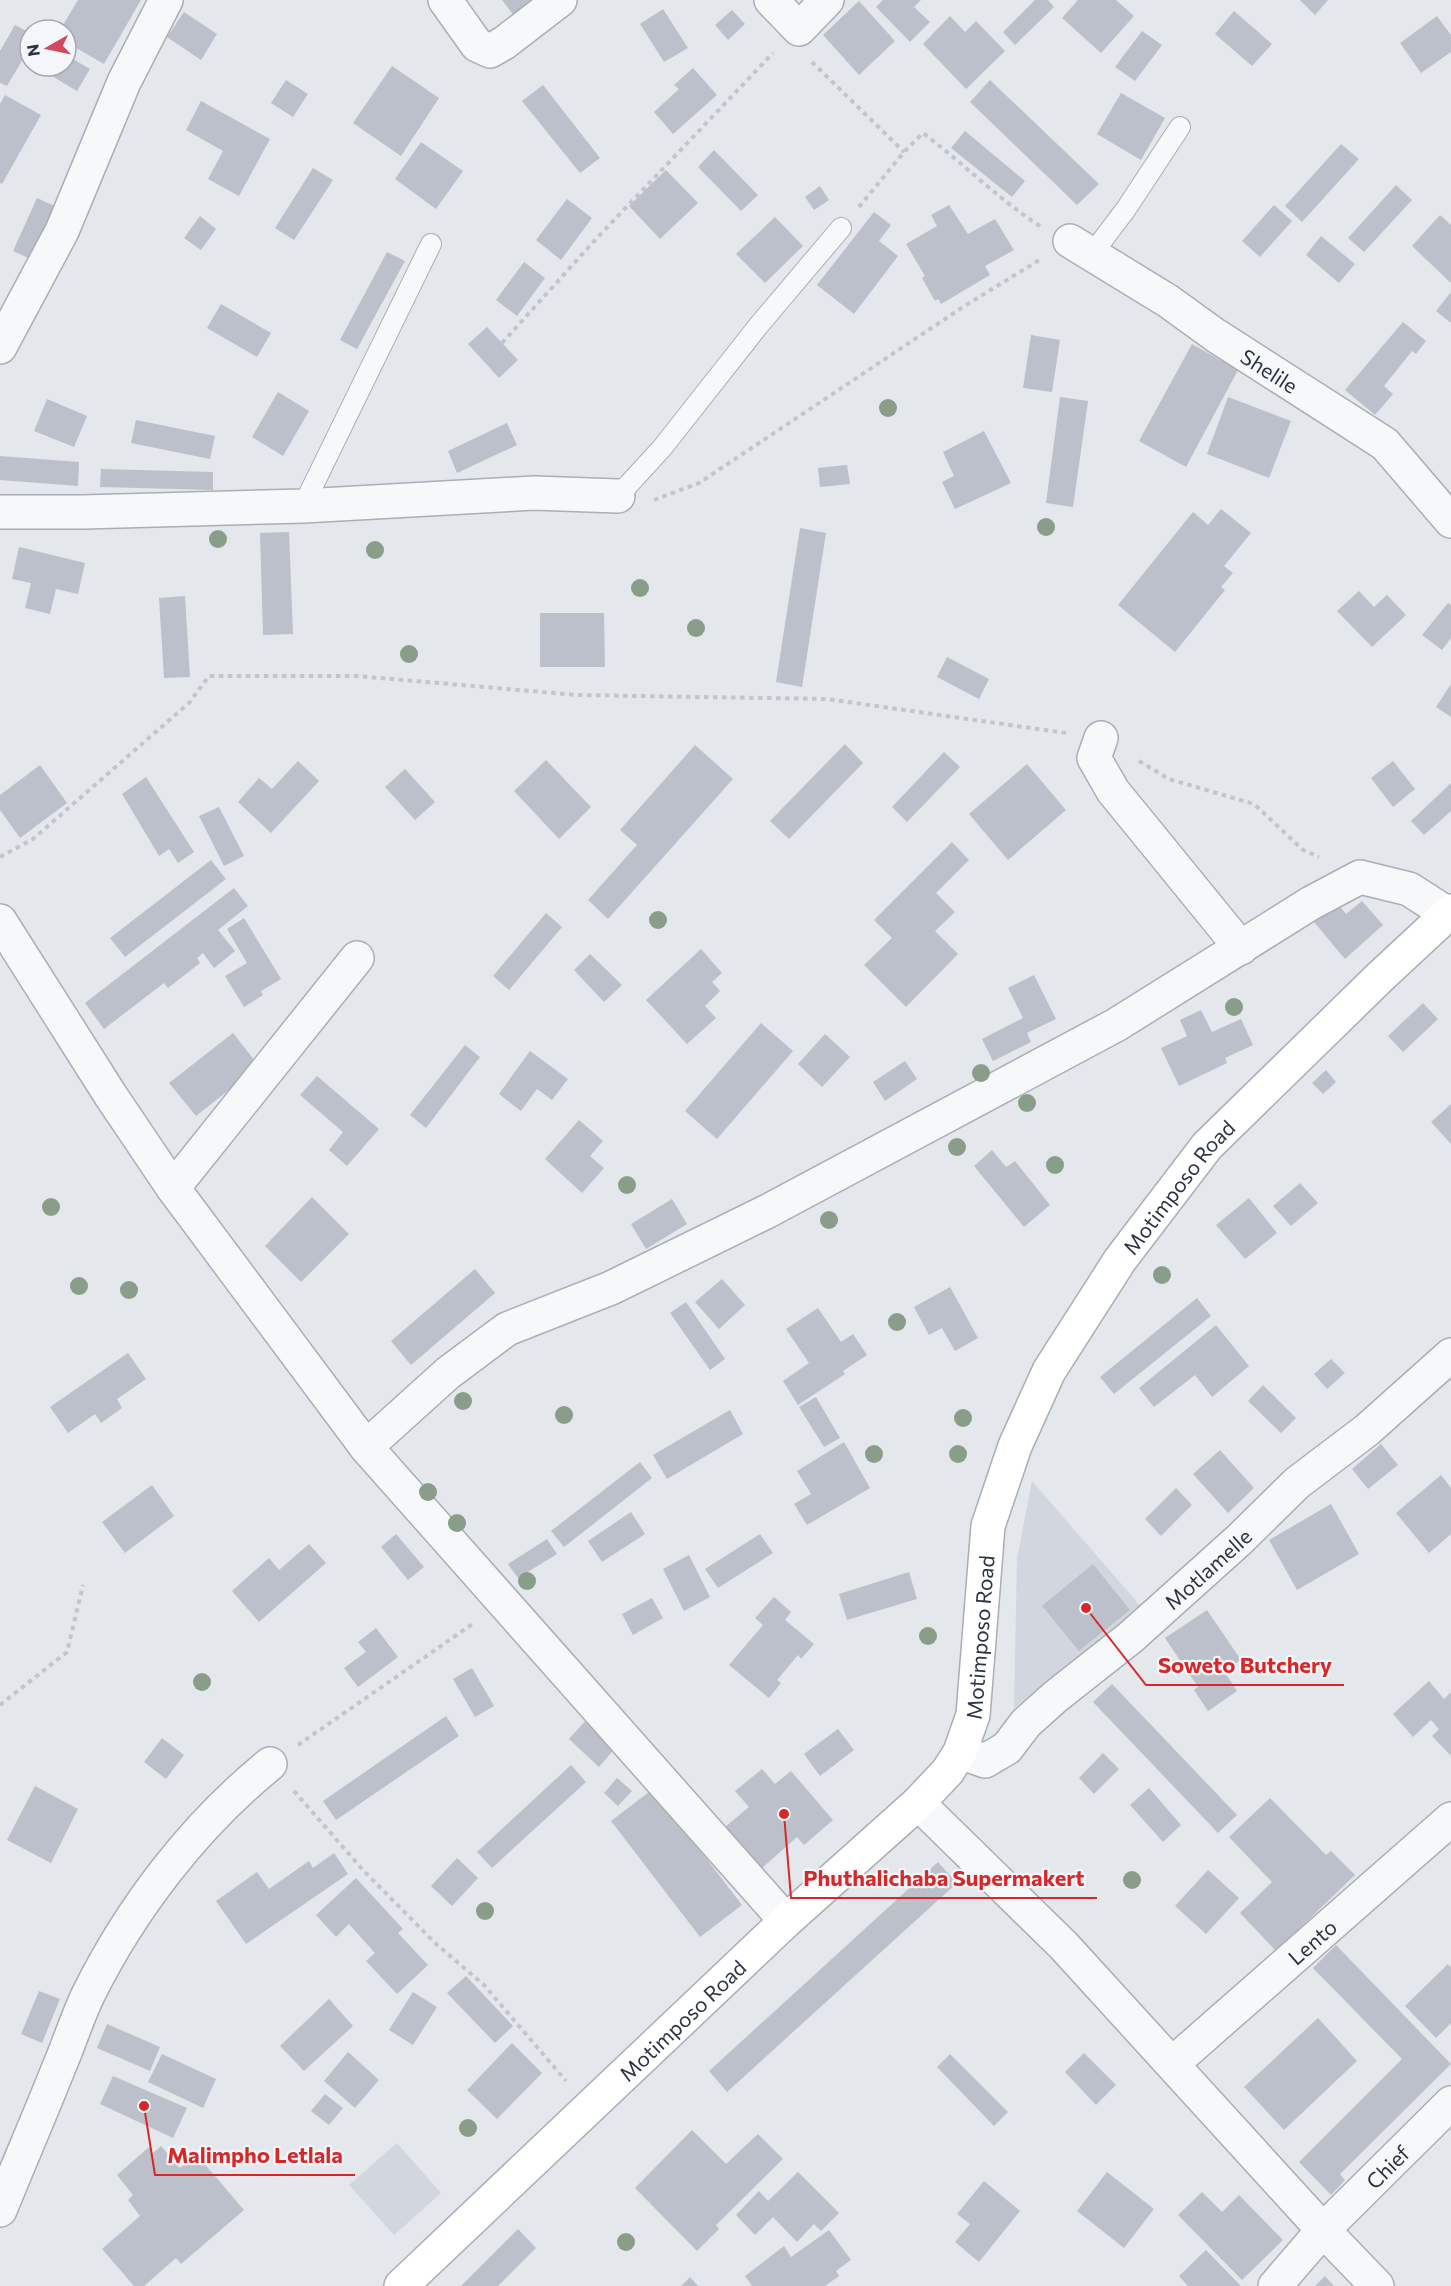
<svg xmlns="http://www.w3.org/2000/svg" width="1451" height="2286" font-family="Commissioner,sans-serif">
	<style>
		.built { fill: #d2d6de }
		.building { fill: #bbc0ca }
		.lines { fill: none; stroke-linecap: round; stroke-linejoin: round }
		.lane-casing { stroke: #a9aeb7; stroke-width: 22 }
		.street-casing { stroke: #a9aeb7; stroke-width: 36 }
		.secondary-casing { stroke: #a9aeb7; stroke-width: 36 }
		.path { stroke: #c2c5cb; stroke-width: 4; stroke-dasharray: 4.5 4.5; stroke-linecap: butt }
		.lane { stroke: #f7f8fa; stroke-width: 20 }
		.street { stroke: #f7f8fa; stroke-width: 33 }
		.secondary { stroke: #fff; stroke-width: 33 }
		.tree { fill: #899d89 }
		.labels { text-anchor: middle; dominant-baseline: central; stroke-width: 4.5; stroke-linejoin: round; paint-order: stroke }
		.street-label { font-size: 21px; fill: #2b3445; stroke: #f4f6f9 }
		.leader { fill: none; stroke: #d62828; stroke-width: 2 }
		.callout-dot { fill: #d62828; stroke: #f4f6f9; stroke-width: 2 }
		.callout-label { font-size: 22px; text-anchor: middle; font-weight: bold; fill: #d62828; stroke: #f4f6f9; stroke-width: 4.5; stroke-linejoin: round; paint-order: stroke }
	</style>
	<rect width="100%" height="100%" fill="#e4e7ec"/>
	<!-- built -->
	<path class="built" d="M1032,1481l111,128 -129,99 3,-149z
		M397,2143l44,50 -47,42 -45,-50z"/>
	<!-- building -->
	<path class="building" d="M78,0h63l-37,64 -38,-22v-12h-6z
		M502,0h42l-26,21z
		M883,0h38l-7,7 16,15 -20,20 -34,-35z
		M1035,0h13l6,7 -39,38 -12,-13z
		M1078,0h38l18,16 -33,37 -39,-35z
		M1300,0h28l-13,15z
		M859,1l36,40 -36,34 -36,-40z
		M663,9l25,39 -24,14 -24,-38z
		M732,10l13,14 -17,16 -13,-15z
		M1234,11l38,33 -20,22 -37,-32z
		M184,12l33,22 -16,26 -34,-23z
		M950,16l15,16 11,-11 29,30 -39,38 -43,-45z
		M1437,16l14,19v17l-30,21 -21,-30z
		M15,25l15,8v30l-7,-4 -16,27 -7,-3v-32z
		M1142,31l20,14 -27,36 -20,-14z
		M66,55l24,14 -13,22 -42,-25h31z
		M392,66l47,32 -38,58 -48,-33z
		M693,68l24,27 -44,39 -19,-22 25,-23 -5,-4z
		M286,80l22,14 -15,23 -22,-14z
		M990,80l109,104 -22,21 -107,-103z
		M543,85l57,73 -20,15 -58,-72z
		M1121,93l44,25 -24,42 -44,-26z
		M5,95l36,20 -39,69 -2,-1v-79z
		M201,101l69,38 -31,57 -31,-17 15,-28 -37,-21z
		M965,131l60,50 -13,16 -61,-49z
		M421,142l42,29 -27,38 -41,-30z
		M1341,144l18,15 -57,63 -17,-16z
		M714,150l44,45 -17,16 -43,-44z
		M313,168l20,12 -39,60 -19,-12z
		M666,170l32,33 -38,36 -31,-33z
		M1396,185l16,15 -48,52 -16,-14z
		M820,186l9,14 -15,10 -9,-13z
		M37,198l20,9 -24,53 -20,-9z
		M567,199l25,19 -31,42 -25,-20z
		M949,205l19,29 27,-15 19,31 -29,16 5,9 -49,29 -3,-5 -3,2 -13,-23 3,-2 -19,-32 31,-18 -6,-11z
		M1274,205l18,16 -32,36 -18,-16z
		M874,212l17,13 -12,16 19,15 -44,58 -37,-29z
		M1440,215l11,10v58l-39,-37z
		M200,216l16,13 -15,21 -17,-12z
		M775,217l28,29 -38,37 -29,-29z
		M1321,236l34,28 -16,19 -33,-28z
		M387,252l18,9 -48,88 -17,-9z
		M524,262l21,16 -28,38 -21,-16z
		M1451,292v31l-15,-12z
		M221,304l50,29 -14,24 -50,-29z
		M1403,322l23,19 -10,13 -4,-3 -28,35 9,8 -18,21 -30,-25z
		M487,327l31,33 -19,18 -31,-34z
		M1031,335l29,5 -8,52 -29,-4z
		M1192,344l46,26 -52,97 -47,-26z
		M278,392l31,19 -26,45 -31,-19z
		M1060,397l28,4 -15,106 -27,-4z
		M1228,397l63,24 -22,57 -62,-24z
		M47,399l40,17 -13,31 -40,-16z
		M136,420l79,16 -5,23 -79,-16z
		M507,423l10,22 -60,28 -9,-22z
		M984,431l27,52 -56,26 -13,-27 12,-6 -11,-24z
		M0,456l79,6 -1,24 -78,-6z
		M847,465l3,19 -30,3 -2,-19z
		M101,469l112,3v18l-113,-3z
		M1221,509l30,24 -27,33 9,7 -12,14 4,3 -50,62 -57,-47 75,-93 15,13z
		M800,528l26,5 -24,154 -26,-5z
		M289,532l4,102 -30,1 -3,-102z
		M19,547l66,16 -7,31 -22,-5 -6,25 -25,-6 6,-25 -19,-4z
		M1359,591l15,16 13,-12 19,20 -34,32 -35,-36z
		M185,596l5,81 -26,1 -5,-80z
		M1448,603l3,2v33l-9,12 -20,-15z
		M540,613h64l1,54h-65z
		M947,657l42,22 -10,20 -42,-22z
		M1451,684v33l-15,-10z
		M845,744l18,19 -74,76 -19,-18z
		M695,745l38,34 -125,140 -20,-19 49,-55 -17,-15z
		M944,752l16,15 -53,55 -15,-15z
		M546,760l45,47 -32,32 -45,-48z
		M298,761l21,20 -48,52 -33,-31 21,-24 13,11z
		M1393,761l22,28 -22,18 -22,-29z
		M1027,764l39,46 -58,50 -39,-46z
		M40,765l27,38 -47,35 -20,-28v-15z
		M405,769l30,33 -20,18 -30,-33z
		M146,777l48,75 -16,11 -9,-14 -10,7 -37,-62z
		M1451,783v28l-27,24 -13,-14z
		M219,807l25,49 -20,10 -25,-50z
		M952,842l17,18 -33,33 19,19 -20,19 23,23 -52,53 -42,-42 28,-27 -18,-18z
		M211,860l15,19 -101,78 -15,-19z
		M234,888l14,18 -30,24 17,21 -21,17 -11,-15 -6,5 3,5 -32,25 -4,-5 -60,46 -19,-26z
		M1362,901l21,24 -38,34 -31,-37 23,-19 9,11z
		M546,913l16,14 -53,63 -16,-14z
		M244,918l37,61 -20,12 2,4 -19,12 -19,-31 22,-13 -20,-34z
		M701,949l21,24 -10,9 8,9 -15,15 11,12 -29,26 -41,-44z
		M590,954l32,31 -18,17 -30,-32z
		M1034,975l22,44 -29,14 4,9 -38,19 -11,-22 41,-21 -15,-30z
		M1423,1003l15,16 -35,33 -15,-16z
		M1201,1010l11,22 29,-13 12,26 -28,13 2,5 -48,23 -18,-38 26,-12 -7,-16z
		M761,1023l32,28 -76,88 -32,-28z
		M233,1033l26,33 -63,50 -27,-33z
		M825,1034l25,23 -28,30 -24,-23z
		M465,1045l15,12 -54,71 -16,-13z
		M530,1051l38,28 -16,21 -15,-11 -16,22 -22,-17z
		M905,1061l12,18 -32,22 -12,-19z
		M1326,1070l10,12 -13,12 -11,-11z
		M317,1076l62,53 -32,37 -18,-16 14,-18 -43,-37z
		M1451,1104v40l-20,-22z
		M579,1120l24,21 -13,15 14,12 -22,25 -37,-34z
		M992,1150l14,17 9,-6 35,44 -26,22 -50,-61z
		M1300,1183l18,20 -27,23 -18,-20z
		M312,1197l37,37 -48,48 -36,-36z
		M1249,1198l28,35 -32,26 -29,-34z
		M672,1199l15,25 -41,25 -15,-25z
		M475,1269l20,24 -84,72 -20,-24z
		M722,1279l23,26 -26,24 -24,-27z
		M950,1287l28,51 -23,13 -13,-23 -13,7 -15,-28z
		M1197,1298l14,18 -97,78 -14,-17z
		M686,1302l39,57 -15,11 -40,-57z
		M818,1308l23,34 12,-8 14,21 -24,16 2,3 -47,31 -15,-24 26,-18 -23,-34z
		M1216,1325l33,41 -37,31 -17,-22 -41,32 -15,-19z
		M128,1353l18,26 -29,20 5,9 -21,15 -6,-9 -27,19 -18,-26z
		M1331,1359l14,14 -18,16 -13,-15z
		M1263,1385l33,33 -15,15 -33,-32z
		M816,1397l24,41 -16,9 -25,-40z
		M730,1410l13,24 -76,45 -14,-24z
		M844,1442l26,46 -63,37 -13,-21 17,-10 -14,-23z
		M1381,1444l17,21 -30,24 -16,-20z
		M1220,1450l34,38 -26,25 -35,-39z
		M640,1462l12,16 -88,69 -13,-16z
		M1441,1475l10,13v46l-22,19 -33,-40z
		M152,1485l22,31 -49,37 -23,-31z
		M1176,1488l16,17 -31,31 -16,-17z
		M1331,1504l28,50 -62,36 -28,-50z
		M631,1512l14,22 -43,28 -14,-21z
		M396,1534l28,33 -16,13 -27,-33z
		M760,1534l13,19 -55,35 -13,-19z
		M547,1539l10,15 -39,24 -10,-14z
		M309,1544l17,19 -67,59 -27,-31 37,-33 10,12z
		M689,1555l21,42 -26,14 -21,-42z
		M1093,1564l37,46 -51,41 -37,-45z
		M909,1572l8,27 -70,21 -8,-26z
		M774,1597l17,15 -6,8 29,24 -13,15 -3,-4 -21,25 4,3 -12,15 -40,-33 34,-40 -8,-7z
		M652,1598l11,20 -30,17 -11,-21z
		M1207,1610l34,50 -17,11 13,20 -29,20 -14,-21 4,-3 -33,-49z
		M376,1628l22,29 -40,30 -14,-19 22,-16 -8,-10z
		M472,1668l22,38 -19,11 -22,-38z
		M1429,1681l15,18 7,-7v64l-19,-20 7,-7 -8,-9 -18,17 -20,-23z
		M1112,1684l125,131 -19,18 -125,-131z
		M446,1716l13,20 -123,84 -13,-19z
		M588,1718l29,28 -18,21 -30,-28z
		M838,1729l16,21 -34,26 -16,-22z
		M162,1738l22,17 -18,24 -22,-17z
		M1103,1753l16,16 -25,25 -15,-16z
		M571,1765l15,17 -94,86 -15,-16z
		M762,1769l13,15 16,-13 42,49 -29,25 -7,-8 -36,32 -36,-42 24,-20 -14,-16z
		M617,1778l15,13 -14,15 -14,-13z
		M35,1786l43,23 -27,54 -44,-23z
		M1149,1788l32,37 -18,17 -33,-37z
		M653,1789l89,116 -42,32 -89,-116z
		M1270,1798l56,57 5,-4 24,24 -79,76 -36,-38 32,-31 -43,-45z
		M334,1853l14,21 -102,70 -30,-43 41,-29 12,17 40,-28 4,7z
		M457,1858l21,20 -26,28 -21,-20z
		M938,1862l19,21 -230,209 -18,-21z
		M1208,1870l31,28 -33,36 -31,-28z
		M356,1878l47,51 -5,4 30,32 -31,29 -31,-33 9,-8 -26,-29 -13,13 -20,-22z
		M1336,1945l115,119 -111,110 5,6 -14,15 -32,-33 103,-103 -89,-91z
		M1448,1964l3,3v56l-15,15 -31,-32z
		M466,1976l47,50 -18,17 -48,-50z
		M39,1991l21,8 -18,44 -21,-9z
		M413,1992l24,15 -24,38 -24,-15z
		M329,1999l24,27 -49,45 -24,-25z
		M1318,2018l39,43 -73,69 -40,-43z
		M107,2024l53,23 -10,24 -53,-23z
		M512,2043l30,30 -45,46 -30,-29z
		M348,2052l31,28 -24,28 -31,-27z
		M1084,2053l32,32 -20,20 -31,-33z
		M162,2054l54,25 -13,29 -55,-26z
		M950,2054l58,58 -14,14 -57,-59z
		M113,2076l74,32 -14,30 -73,-34z
		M325,2094l18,14 -14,17 -18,-14z
		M692,2130l34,34 32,-30 25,25 -67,66 3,4 -22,22 -62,-63z
		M161,2146l19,22 16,-14 48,56 -63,54 -5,-6 -32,28h-10l-32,-37 38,-33 -12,-16 5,-5 -16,-20 32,-28 4,6z
		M798,2172l41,41 -18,18 -7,-7 -17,18 -24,-25 -18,18 -19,-20 23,-24 9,10z
		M1107,2172l47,37 -30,39 -47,-37z
		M984,2181l36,30 -41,51 -24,-20 15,-18 -13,-10z
		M1202,2192l20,20 17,-17 44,45 -41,40 -64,-65z
		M518,2229l18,19 -38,38h-37z
		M829,2230l22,30 -15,11 3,5 -14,10h-73l-7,-10 39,-30 7,11z
		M1206,2250l35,36h-53l-9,-10z
		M1325,2276l9,10h-19z
		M690,2277l8,9h-17z"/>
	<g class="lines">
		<!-- lane casing -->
		<g class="lane-casing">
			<path id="lane" d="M1092,254l34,-45 54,-82
				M618,496l44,-48 97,-123 82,-97
				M303,506l128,-262"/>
		</g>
		<!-- street casing -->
		<g class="street-casing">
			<g id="street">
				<path d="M445,0l32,45 13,6 14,-8 56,-43"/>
				<path d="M771,0l28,29 28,-29"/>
				<path id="s1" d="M1070,241l98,60 47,34 170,109 66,77"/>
				<path d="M0,347l62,-116 62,-149 42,-82"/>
				<path d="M0,512h83l220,-6 231,-13 84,3"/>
				<path d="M1101,738l-7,20 19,33 128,157"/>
				<path d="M0,921l111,175 62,92 193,259 420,474"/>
				<path d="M173,1188l184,-230"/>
				<path d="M366,1447l82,-74 59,-44 104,-41 157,-77 348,-186 195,-122 49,-26 49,12 39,25"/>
				<path id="s2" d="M960,1752l25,9 22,-13 19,-25 29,-26 76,-60 108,-97 58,-57 70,-53 84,-75"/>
				<path d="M918,1803l146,143 259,284 54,56"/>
				<path id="s3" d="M1172,2064l279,-245"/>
				<path d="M0,2210c19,-47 40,-95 59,-143 10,-23 18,-49 29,-72 43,-87 106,-169 182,-231"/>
				<path id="s4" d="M1275,2286l48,-56 128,-127"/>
			</g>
		</g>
		<!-- secondary casing -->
		<g class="secondary-casing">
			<g id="secondary">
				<path id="s5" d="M401,2286l385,-365 132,-118 30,-32 12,-19 13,-37 15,-189 27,-80 34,-75 71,-111 87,-114 173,-169 71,-66"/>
			</g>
		</g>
		<!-- path -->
		<path class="path" d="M812,62l92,90
			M859,207l45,-55 19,-19c40,30 75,66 117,93
			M502,343l94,-104 177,-186
			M654,500l45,-17 267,-178 75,-46
			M1139,761l30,18 85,25 49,46 16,7
			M0,857l33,-18 156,-136 20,-27h148l220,19 250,4 239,34
			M0,1705l67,-53 16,-67
			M298,1745l176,-122
			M294,1791l69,79 72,73 49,42 82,96"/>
		<!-- lane -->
		<use href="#lane" class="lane"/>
		<!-- street -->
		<use href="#street" class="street"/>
		<!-- secondary -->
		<use href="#secondary" class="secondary"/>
	</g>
	<!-- trees -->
	<g class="tree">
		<circle cx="888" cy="408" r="9"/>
		<circle cx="1046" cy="527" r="9"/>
		<circle cx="218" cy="539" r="9"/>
		<circle cx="375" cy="550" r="9"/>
		<circle cx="640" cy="588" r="9"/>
		<circle cx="696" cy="628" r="9"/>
		<circle cx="409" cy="654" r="9"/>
		<circle cx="658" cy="920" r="9"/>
		<circle cx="1234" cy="1007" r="9"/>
		<circle cx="981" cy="1073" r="9"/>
		<circle cx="1027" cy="1103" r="9"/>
		<circle cx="957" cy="1147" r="9"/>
		<circle cx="1055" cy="1165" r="9"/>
		<circle cx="627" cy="1185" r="9"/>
		<circle cx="51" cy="1207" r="9"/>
		<circle cx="829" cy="1220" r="9"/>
		<circle cx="1162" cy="1275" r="9"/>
		<circle cx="79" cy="1286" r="9"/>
		<circle cx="129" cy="1290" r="9"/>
		<circle cx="897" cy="1322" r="9"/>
		<circle cx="463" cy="1401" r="9"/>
		<circle cx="564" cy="1415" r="9"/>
		<circle cx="963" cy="1418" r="9"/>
		<circle cx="874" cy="1454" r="9"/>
		<circle cx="958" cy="1454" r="9"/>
		<circle cx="428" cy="1492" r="9"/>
		<circle cx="457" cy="1523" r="9"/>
		<circle cx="527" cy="1581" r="9"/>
		<circle cx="928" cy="1636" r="9"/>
		<circle cx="202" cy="1682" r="9"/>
		<circle cx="1132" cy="1880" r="9"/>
		<circle cx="485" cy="1911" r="9"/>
		<circle cx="468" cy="2128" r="9"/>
		<circle cx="626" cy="2242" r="9"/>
	</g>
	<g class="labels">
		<!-- street labels -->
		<g class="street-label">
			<text stroke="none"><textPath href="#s1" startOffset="238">Shelile</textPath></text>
			<text stroke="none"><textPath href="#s5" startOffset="1395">Motimposo Road</textPath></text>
			<text stroke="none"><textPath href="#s2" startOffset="322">Motlamelle</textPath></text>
			<text stroke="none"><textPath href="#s5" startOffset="891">Motimposo Road</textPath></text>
			<text stroke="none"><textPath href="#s3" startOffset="186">Lento</textPath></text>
			<text stroke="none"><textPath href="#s5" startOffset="387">Motimposo Road</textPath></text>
			<text stroke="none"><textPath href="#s4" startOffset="164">Chief</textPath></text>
		</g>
	</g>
	<!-- callouts -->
	<path class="leader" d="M1086 1608L1146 1685H1344M784 1814L791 1898H1097M144 2106L155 2175H355"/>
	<g class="callout-dot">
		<circle cx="1086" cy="1608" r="6"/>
		<circle cx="784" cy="1814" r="6"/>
		<circle cx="144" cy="2106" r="6"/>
	</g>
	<g class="callout-label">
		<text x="1245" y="1673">Soweto Butchery</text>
		<text x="944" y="1886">Phuthalichaba Supermakert</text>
		<text x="255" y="2163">Malimpho Letlala</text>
	</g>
	<!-- north arrow -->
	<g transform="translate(48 48) rotate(261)"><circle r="28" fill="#f4f6f9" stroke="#a4a8b1" stroke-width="1.5"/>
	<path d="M0-4.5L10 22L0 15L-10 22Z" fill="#d1495b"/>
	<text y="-9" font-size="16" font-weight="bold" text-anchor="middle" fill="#2b3445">N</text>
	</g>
</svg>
